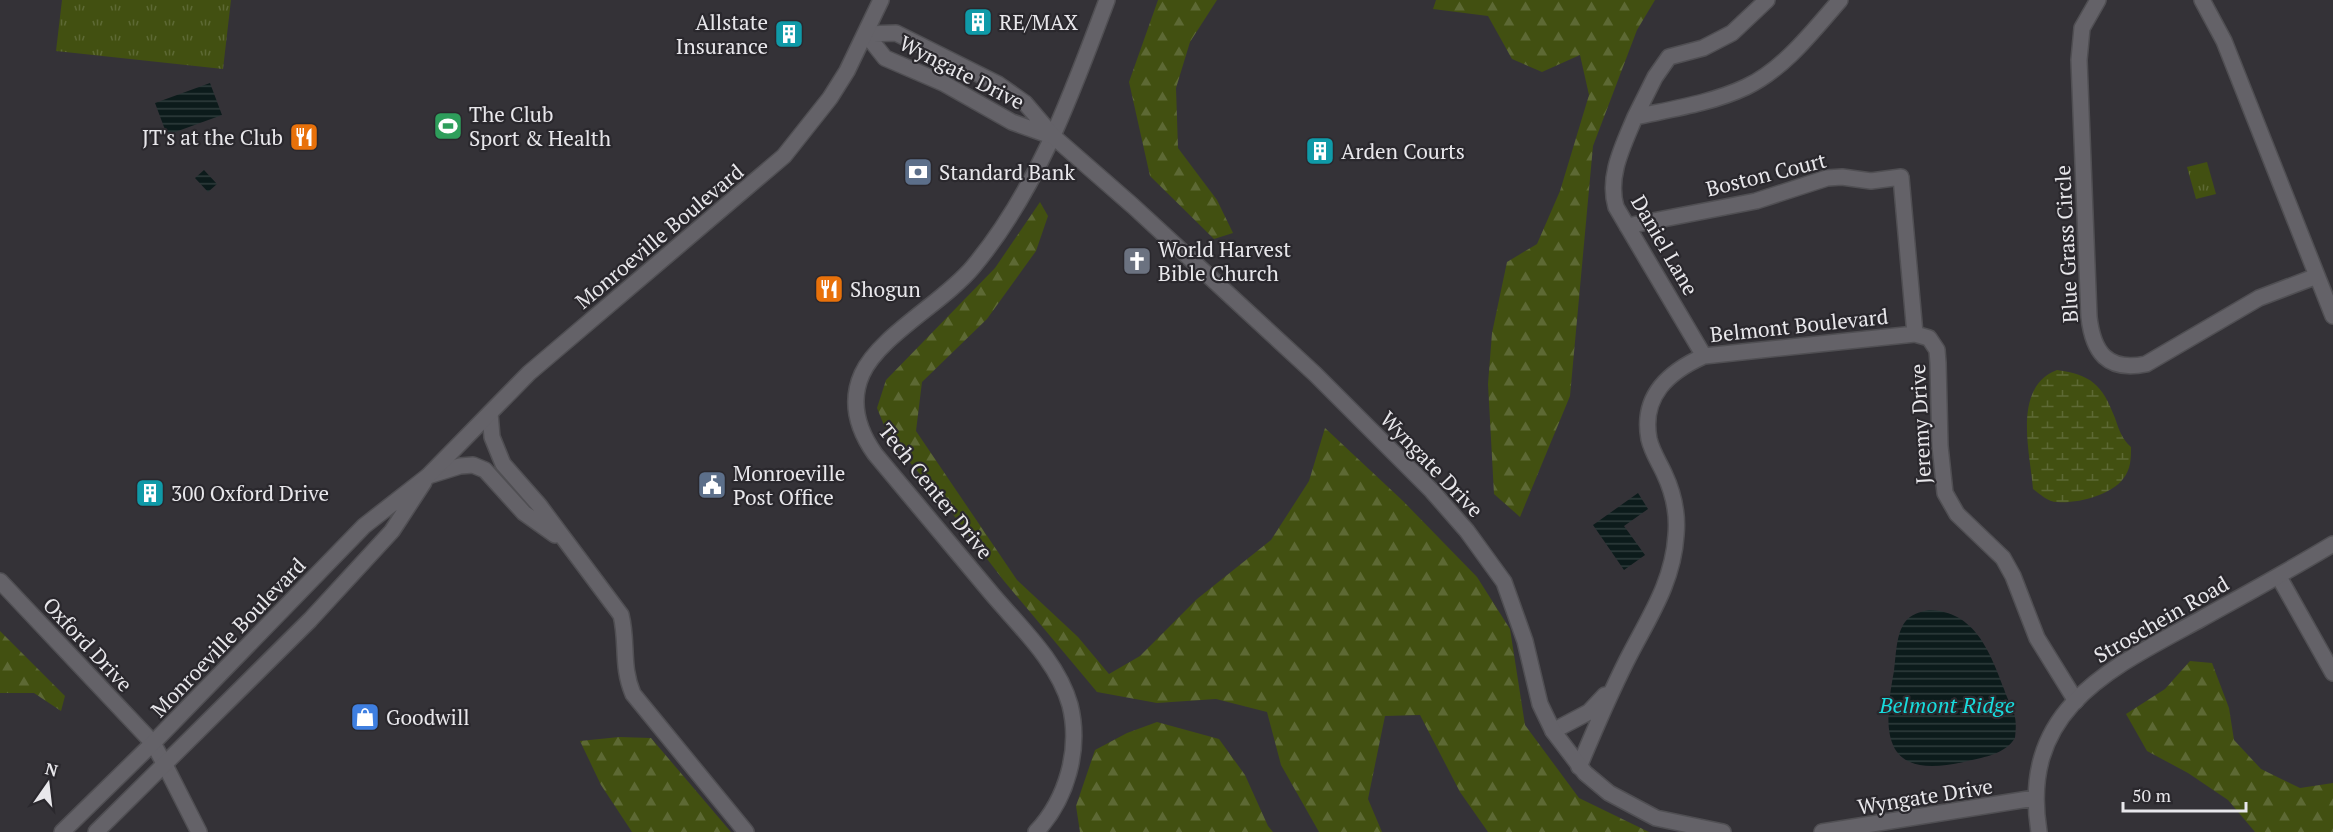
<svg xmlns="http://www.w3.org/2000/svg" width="2333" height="832" font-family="'PT Serif',serif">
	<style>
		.grass { fill: url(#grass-tufts) }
		.forest { fill: url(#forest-firs) }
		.wetland { fill: url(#wetland-marsh) }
		.water { fill: url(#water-rules) }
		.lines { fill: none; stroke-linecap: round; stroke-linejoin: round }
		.minor-casing { stroke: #504f53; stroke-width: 18 }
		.tertiary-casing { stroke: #504f53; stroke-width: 18 }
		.secondary-casing { stroke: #504f53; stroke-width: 18 }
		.minor { stroke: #646268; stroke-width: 15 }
		.tertiary { stroke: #646268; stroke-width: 15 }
		.secondary { stroke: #646268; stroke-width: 15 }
		.labels { text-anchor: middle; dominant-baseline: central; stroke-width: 4.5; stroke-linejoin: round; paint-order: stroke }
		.poi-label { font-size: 21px; fill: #e8e7eb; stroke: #2a282d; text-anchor: start }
		.street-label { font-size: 21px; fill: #e8e7eb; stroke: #2a282d }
		.water-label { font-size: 22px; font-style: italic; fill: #18dbdd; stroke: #2a282d }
	</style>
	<defs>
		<pattern id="grass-tufts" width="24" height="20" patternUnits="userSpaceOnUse" patternTransform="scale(1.5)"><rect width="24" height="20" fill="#425011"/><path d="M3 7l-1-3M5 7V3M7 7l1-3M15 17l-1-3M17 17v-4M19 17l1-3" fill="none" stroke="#5d6934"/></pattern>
		<pattern id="forest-firs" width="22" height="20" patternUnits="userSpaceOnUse" patternTransform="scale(1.5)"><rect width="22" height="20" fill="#425011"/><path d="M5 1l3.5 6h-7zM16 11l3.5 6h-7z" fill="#5d6934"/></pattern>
		<pattern id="wetland-marsh" width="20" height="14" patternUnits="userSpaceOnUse" patternTransform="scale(1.5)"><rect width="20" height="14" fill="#425011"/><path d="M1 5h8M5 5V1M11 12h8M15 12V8" fill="none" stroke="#5d6934"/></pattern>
		<pattern id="water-rules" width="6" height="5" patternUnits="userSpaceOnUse" patternTransform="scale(1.5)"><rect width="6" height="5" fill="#0c1b1b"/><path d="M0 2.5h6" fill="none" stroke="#2f3c3c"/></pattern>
	</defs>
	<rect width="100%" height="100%" fill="#343237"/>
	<!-- grass -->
	<path class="grass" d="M62,0h169l-8,69 -167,-18z
		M2207,162l9,32 -20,5 -9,-32z"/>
	<!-- forest -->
	<path class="forest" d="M1158,0h59l-27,42 -14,46 2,60 39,52 16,33 -19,6 -64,-63 -21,-94z
		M1436,0h219l-18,30 -44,116 -23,250 -50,121 -26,-23 -6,-110 4,-51 15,-71 30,-18 23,-53 29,-96 -9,-40 -38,17 -30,-13 -24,-43 -55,-7z
		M1040,202l8,14 -12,35 -49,68 -65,63 -6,49 101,149 61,57 31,37 31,-18 57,-57 74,-59 38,-59 16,-53 78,73 74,76 33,52 15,96 54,73 70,34h-161l-28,-40 -40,-77 -35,1 -17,83 14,33h-63l-38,-67 -14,-53 -51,-13 -59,4 -60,-11 -93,-111 -69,-90 -45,-51 -13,-32 9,-28 109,-112z
		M0,631l65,65 -4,15 -27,-18h-34z
		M2190,661l22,2 17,45 5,32 27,29 39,19 33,-5v49h-78l-27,-32 -40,-27 -41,-22 -21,-37 39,-25z
		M1157,722l62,17 26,36 23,51 5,6h-193l-4,-26 19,-56 32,-17z
		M619,737l32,1 80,94h-99l-31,-47 -21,-44z"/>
	<!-- wetland -->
	<path class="wetland" d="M2057,370c34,5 45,14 58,48 4,12 7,21 16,29 0,11 0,22 -8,32 -12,16 -46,25 -66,23 -9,0 -17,-8 -24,-13 -3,-37 -21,-102 24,-119z"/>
	<!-- water -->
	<path class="water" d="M210,83l12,32 -55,20 -12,-32z
		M204,170l13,14 -9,8 -13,-14z
		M1638,493l10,16 -24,17 21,29 -21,15 -31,-45z
		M1929,610c46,1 61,42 75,79 8,24 14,21 11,49 -10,16 -30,19 -47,23 -83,20 -87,-22 -74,-90 2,-15 2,-37 11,-49 6,-8 15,-10 24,-12z"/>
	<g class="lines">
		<!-- minor casing -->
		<g class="minor-casing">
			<path id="minor" d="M2098,0l-16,28 -3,32 10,257c4,35 18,55 57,47l113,-66 58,-22
				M2202,0l22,41 109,275
				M1635,117l20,-40 14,-20 34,-9 29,-15 35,-33
				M1627,226l129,-25 71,-23 15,-1 29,4 30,-4 14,157
				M1704,356l-88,-149c-9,-31 7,-61 19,-90 37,-8 77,-14 111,-30 38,-18 67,-56 94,-87
				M490,413l2,24 11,27 36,41 82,110c7,28 0,51 12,79l113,138
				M428,476l32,-10 13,-1 12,5 39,43 31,22
				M2279,577l54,96
				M1553,731l36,-19 16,-17
				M165,765l34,67
				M1579,767c15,-36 30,-71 47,-105 21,-42 47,-78 50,-127 2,-21 -3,-43 -12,-62 -5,-11 -12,-21 -15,-34 -8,-43 19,-67 55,-83l211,-22 14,4 8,12 1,13 2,83 5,47 12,21 46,44 10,18 24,62 39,63
				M1036,832c31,-33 45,-83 34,-127 -12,-43 -50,-78 -78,-111 -39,-47 -78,-93 -117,-140 -17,-24 -26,-51 -13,-80 17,-38 82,-72 111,-107 65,-78 99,-174 134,-267"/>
		</g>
		<!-- tertiary casing -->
		<g class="tertiary-casing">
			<path id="tertiary" d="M866,34l30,-1 102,51 27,19 29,34 79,69 182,168 117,117 35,40 37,51 21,59 15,63 13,27 32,42 24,20 47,25 67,14
				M866,34l19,24 58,25 69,39 42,15
				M0,581l153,162 12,22
				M1822,832l213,-34
				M2039,832c-20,-123 70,-163 162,-213 45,-25 89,-49 132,-75"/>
		</g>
		<!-- secondary casing -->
		<g class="secondary-casing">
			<path id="secondary" d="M62,832l91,-89 211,-217 64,-50 101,-103 255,-217 46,-58 17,-27 34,-71
				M96,832l214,-212 82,-89 32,-49"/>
		</g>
		<!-- minor -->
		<use href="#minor" class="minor"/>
		<!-- tertiary -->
		<use href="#tertiary" class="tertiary"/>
		<!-- secondary -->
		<use href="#secondary" class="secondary"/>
	</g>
	<!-- icons -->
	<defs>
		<g id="building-square" transform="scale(1.5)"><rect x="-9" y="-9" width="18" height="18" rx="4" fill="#0f9aa8" stroke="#2a282d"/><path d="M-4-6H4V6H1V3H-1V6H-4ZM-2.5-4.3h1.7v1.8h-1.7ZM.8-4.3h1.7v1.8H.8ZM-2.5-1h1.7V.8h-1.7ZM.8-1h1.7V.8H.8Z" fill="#fff"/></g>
		<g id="stadium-square" transform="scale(1.5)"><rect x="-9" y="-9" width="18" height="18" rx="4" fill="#2e9e5b" stroke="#2a282d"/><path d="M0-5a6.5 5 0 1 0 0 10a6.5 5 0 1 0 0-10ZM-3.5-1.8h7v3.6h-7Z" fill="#fff"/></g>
		<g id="restaurant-square" transform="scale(1.5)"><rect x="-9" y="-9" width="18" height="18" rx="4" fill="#e8710a" stroke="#2a282d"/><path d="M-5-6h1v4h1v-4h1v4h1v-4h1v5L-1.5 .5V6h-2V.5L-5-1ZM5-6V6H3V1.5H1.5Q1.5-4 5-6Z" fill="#fff"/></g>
		<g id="bank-square" transform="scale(1.5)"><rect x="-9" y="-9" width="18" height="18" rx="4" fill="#5c6f8a" stroke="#2a282d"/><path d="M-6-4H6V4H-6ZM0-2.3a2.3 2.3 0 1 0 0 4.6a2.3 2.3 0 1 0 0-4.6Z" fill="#fff"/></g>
		<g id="church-square" transform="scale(1.5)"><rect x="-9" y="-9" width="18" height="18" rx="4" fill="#6b7280" stroke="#2a282d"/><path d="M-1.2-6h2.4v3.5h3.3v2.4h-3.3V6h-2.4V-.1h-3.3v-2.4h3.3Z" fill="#fff"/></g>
		<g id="civic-square" transform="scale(1.5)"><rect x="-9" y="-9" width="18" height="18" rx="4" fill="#5c6f8a" stroke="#2a282d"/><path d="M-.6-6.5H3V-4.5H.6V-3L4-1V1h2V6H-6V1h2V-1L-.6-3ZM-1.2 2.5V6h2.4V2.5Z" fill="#fff"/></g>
		<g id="shop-square" transform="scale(1.5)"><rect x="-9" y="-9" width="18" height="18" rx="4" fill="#3f7fe0" stroke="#2a282d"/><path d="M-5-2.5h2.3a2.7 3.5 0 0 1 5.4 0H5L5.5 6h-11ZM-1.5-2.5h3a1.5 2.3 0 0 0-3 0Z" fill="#fff"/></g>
	</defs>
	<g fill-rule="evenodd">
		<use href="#building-square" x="978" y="22"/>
		<use href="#building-square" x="789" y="34"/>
		<use href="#stadium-square" x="448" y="126"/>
		<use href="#restaurant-square" x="304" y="137"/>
		<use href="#building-square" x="1320" y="151"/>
		<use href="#bank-square" x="918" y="172"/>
		<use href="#church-square" x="1137" y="261"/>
		<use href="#restaurant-square" x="829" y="289"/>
		<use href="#civic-square" x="712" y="485"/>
		<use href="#building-square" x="150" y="493"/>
		<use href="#shop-square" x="365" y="717"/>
	</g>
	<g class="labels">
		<!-- poi labels -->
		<g class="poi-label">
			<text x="768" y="22" text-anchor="end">Allstate<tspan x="768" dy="24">Insurance</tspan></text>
			<text x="999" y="22">RE/MAX</text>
			<text x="469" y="114">The Club<tspan x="469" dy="24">Sport &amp; Health</tspan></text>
			<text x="283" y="137" text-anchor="end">JT's at the Club</text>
			<text x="1341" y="151">Arden Courts</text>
			<text x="939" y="172">Standard Bank</text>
			<text x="1158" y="249">World Harvest<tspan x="1158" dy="24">Bible Church</tspan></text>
			<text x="850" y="289">Shogun</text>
			<text x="733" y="473">Monroeville<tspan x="733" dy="24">Post Office</tspan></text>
			<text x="171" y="493">300 Oxford Drive</text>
			<text x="386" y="717">Goodwill</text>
		</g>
		<!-- street labels -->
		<g class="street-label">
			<text transform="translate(962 72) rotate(27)">Wyngate Drive</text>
			<text transform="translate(1766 174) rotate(-14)">Boston Court</text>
			<text transform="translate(659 236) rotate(-40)">Monroeville Boulevard</text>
			<text transform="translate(2066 244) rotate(-93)">Blue Grass Circle</text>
			<text transform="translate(1665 245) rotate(60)">Daniel Lane</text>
			<text transform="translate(1799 325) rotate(-6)">Belmont Boulevard</text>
			<text transform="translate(1920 424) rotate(-93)">Jeremy Drive</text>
			<text transform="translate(1432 464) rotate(46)">Wyngate Drive</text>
			<text transform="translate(936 491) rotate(51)">Tech Center Drive</text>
			<text transform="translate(2161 619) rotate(-30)">Stroschein Road</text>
			<text transform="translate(228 637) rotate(-46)">Monroeville Boulevard</text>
			<text transform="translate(88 644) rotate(47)">Oxford Drive</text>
			<text transform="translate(1925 796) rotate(-9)">Wyngate Drive</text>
		</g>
		<!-- water labels -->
		<g class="water-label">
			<text x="1947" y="704">Belmont Ridge</text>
		</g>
	</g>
	<!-- north arrow -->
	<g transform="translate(48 784) rotate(14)" stroke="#2a282d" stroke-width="4.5" paint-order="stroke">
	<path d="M0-4.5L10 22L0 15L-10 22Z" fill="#e8e7eb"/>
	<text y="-9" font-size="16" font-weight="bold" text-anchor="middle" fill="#e8e7eb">N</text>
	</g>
	<!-- scale -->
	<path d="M2123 802v9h123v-9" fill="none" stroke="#e8e7eb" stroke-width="3"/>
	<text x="2132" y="802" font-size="18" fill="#e8e7eb" stroke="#2a282d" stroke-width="4.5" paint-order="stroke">50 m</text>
</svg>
